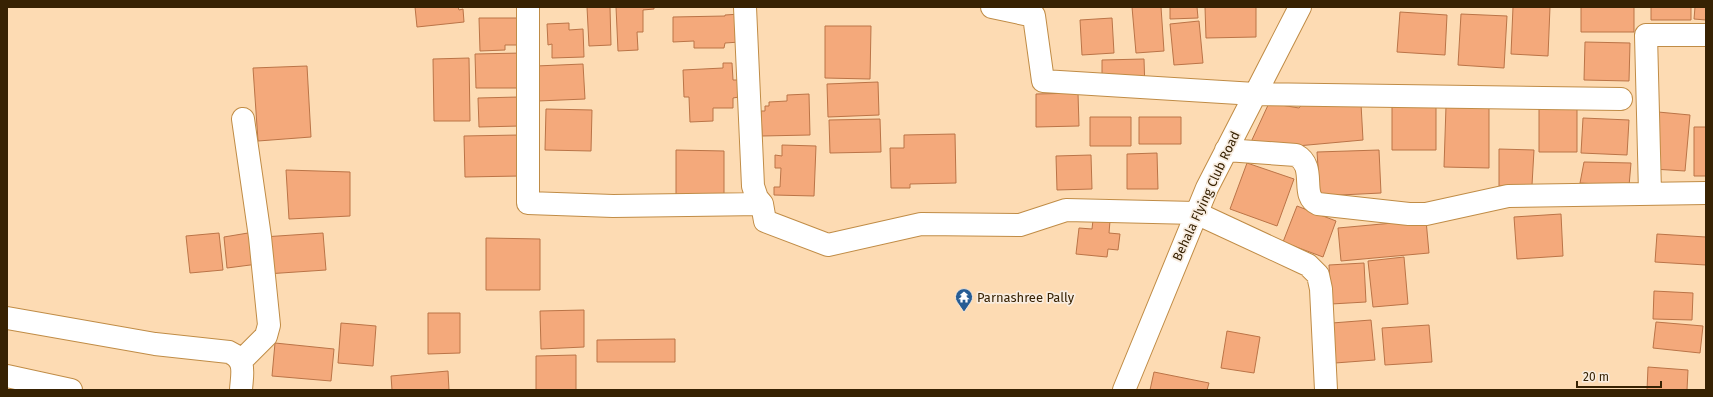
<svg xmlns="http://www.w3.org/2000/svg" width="1713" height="397" font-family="'Fira Sans',sans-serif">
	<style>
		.building { fill: #f4a97b; stroke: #bb7447 }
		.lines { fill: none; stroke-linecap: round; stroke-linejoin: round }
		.minor-casing { stroke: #c08c46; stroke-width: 24 }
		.minor { stroke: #fff; stroke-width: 22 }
		.labels { text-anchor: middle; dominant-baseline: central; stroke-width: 3.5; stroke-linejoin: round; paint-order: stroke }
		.street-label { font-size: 13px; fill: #372203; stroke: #f8ecdf }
		.poi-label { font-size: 13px; fill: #372203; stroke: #f8ecdf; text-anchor: start }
	</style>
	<rect width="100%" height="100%" fill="#fddbb3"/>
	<!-- building -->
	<path class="building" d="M415,7h43l1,3 4,-1 1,13 -47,5z
		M587,7h23l1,38 -22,1z
		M616,7h38v2l-11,1v22h-6l1,18 -20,1z
		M1132,7h29l3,44 -28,2z
		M1170,7h27l1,11 -28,1z
		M1205,7h51v30l-50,1z
		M1513,7h37l-2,49 -37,-2z
		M1581,7h53v25h-53z
		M1651,7h40v13h-40z
		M1695,7h11v13l-12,-1z
		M1400,12l47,3 -2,40 -48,-3z
		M740,14v28l-15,1 -1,5h-30v-7l-21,1v-25l52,-1v-1z
		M1461,14l46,2 -3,52 -46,-3z
		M479,18h48l-4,27h-18v5l-25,1z
		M1112,18l2,35 -32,2 -2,-35z
		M1199,21l4,42 -29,2 -4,-41z
		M569,23v7l14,-1 1,28 -32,1v-14l-4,1 -1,-21z
		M825,26h46l-1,53 -45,-1z
		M1585,42l45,1 -1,38 -45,-1z
		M522,53v35h-46l-1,-34z
		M469,58l1,63h-36l-1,-62z
		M1144,59l1,32h-43v-31z
		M723,63h9l1,17h6v17l-6,1v10h-20v13l-23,1 -1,-25h-5l-1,-27 40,-2z
		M583,64l2,35 -47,2 -2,-35z
		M307,66l4,71 -53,4 -5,-73z
		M878,82l1,33 -51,2 -1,-33z
		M1078,93l1,33 -43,1v-33z
		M809,94l1,41 -48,1 -1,-25h4v-5h4v-4l18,-1v-6z
		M519,97l1,29 -41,1 -1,-29z
		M1306,100l55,4 2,36 -77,7 -35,-5 18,-39 30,5z
		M1489,105v63l-45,-1 2,-61z
		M1539,105h38v47h-38z
		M1392,107h44v43h-44z
		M546,109l46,1 -1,41 -46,-1z
		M1658,112l32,3 -5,56 -32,-2z
		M1090,117h41v29h-41z
		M1139,117h42v27h-42z
		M1583,118l46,2 -2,35 -46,-2z
		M880,119l1,33 -51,1 -1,-33z
		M1694,127h12v49h-12z
		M955,134l1,49 -46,1v4h-19l-1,-40h14v-13z
		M519,135l1,41 -55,1 -1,-41z
		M782,145l34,1 -2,50 -40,-1v-8h6l1,-19h-6v-13l7,1z
		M1499,149l35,1 -2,35 -33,1z
		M676,150l48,1v46h-48z
		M1379,150l2,43 -61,3 -3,-44z
		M1157,153l1,36h-31v-35z
		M1091,155l1,34 -35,1 -1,-34z
		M1584,162l47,1 -2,23 -49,-3z
		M1247,163l47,16 -17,47 -47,-17z
		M286,170l64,2v44l-61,3z
		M1297,206l39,15 -13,36 -40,-15z
		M1561,214l2,42 -46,3 -3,-42z
		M1093,220l17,1 -1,12 11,1 -2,16 -10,-1 -1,8 -31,-3 3,-26 13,1z
		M1426,220l3,33 -88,8 -3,-33z
		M254,232l4,32 -31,4 -3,-31z
		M219,233l4,37 -33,3 -4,-37z
		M323,233l3,37 -60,4 -3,-37z
		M1657,234l49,3v28l-51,-3z
		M486,238l54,1v51h-54z
		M1404,257l4,47 -35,3 -5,-46z
		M1364,263l2,39 -35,2 -2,-39z
		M1654,291l39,2 -1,27 -39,-1z
		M584,310v37l-43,2 -1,-38z
		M428,313h32v40l-32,1z
		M1371,320l4,40 -40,3 -3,-40z
		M1656,322l47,4 -3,27 -47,-5z
		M341,323l35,3 -3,40 -35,-3z
		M1429,325l3,37 -47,3 -3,-37z
		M1227,331l33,6 -6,36 -33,-5z
		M675,339v23h-78v-22z
		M275,343l59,6 -3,32 -59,-5z
		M576,355v35h-40v-34z
		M1648,367l40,3 -1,20h-40z
		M448,371l1,19h-57l-1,-14z
		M1154,372l55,11 -2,7h-57z"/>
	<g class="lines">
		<!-- minor casing -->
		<g class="minor-casing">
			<path id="minor" d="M528,7v196l85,3 149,-2
				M745,7l8,179 4,12 5,6 3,17 63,24 93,-21 99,1 46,-15 130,3 112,52 10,10 3,14 5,101
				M992,7l42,9 9,65 212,13 366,5
				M1226,150l70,5c22,12 3,41 22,49l91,10h17l82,-18 198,-3
				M1650,193l-4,-158h60
				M7,318l148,26 74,8c18,8 13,21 12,38
				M241,361l25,-25 3,-11 -9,-88 -17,-118
				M7,376l64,14
				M1124,390l83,-202 93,-181"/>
		</g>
		<!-- minor -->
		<use href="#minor" class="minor"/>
	</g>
	<!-- icons -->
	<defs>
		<g id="temple-pin" transform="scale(0.9)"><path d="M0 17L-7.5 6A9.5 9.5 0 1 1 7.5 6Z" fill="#265c94" stroke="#f8ecdf"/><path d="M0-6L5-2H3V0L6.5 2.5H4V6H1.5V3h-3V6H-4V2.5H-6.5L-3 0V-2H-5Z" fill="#fff"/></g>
	</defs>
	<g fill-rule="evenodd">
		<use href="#temple-pin" x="964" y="297"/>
	</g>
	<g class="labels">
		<!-- street labels -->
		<g class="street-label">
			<text transform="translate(1206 196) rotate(-65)">Behala Flying Club Road</text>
		</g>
		<!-- poi labels -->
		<g class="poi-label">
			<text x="977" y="297">Parnashree Pally</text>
		</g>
	</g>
	<!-- border -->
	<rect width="1713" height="397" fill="none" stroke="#372203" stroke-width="16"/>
	<!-- scale -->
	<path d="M1577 381v6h84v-6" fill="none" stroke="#372203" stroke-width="2"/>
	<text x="1583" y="381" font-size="12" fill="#372203" stroke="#f8ecdf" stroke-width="3" paint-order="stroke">20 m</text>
</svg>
